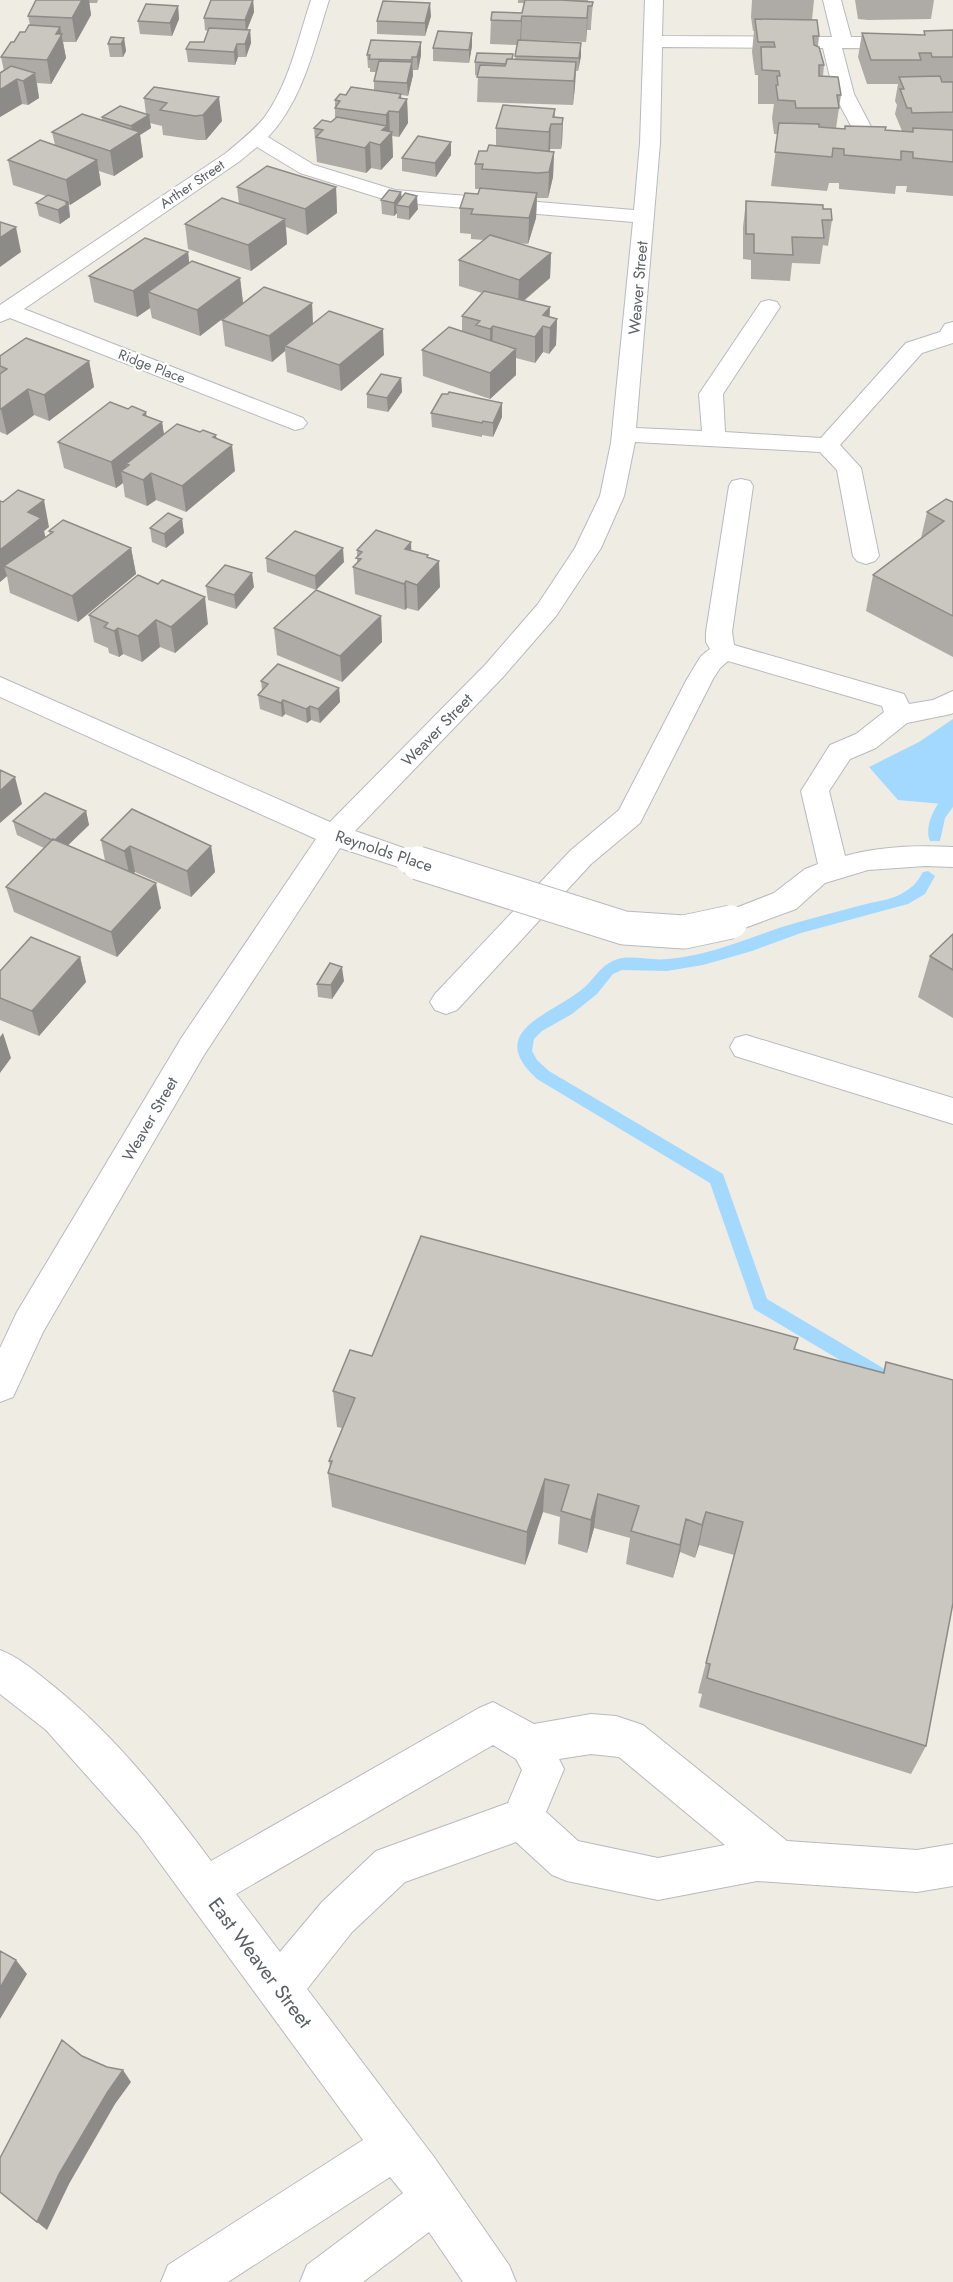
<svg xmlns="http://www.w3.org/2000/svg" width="953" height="2282" font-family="Jost,sans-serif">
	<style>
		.water { fill: #a4d9ff }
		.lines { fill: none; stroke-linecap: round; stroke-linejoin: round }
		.stream { fill: #a4d9ff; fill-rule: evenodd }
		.minor-casing { stroke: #b7babe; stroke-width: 2 }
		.minor { fill: #fff; fill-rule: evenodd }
		.minor-bridge-far1-casing { stroke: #b7babe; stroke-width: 28; stroke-linecap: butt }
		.minor-bridge-casing { stroke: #b7babe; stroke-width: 35; stroke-linecap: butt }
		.minor-bridge-far1 { stroke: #fff; stroke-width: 26 }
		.minor-bridge { stroke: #fff; stroke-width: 33 }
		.wall { fill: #aeaba6 }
		.shaded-wall { fill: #8d8b87 }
		.building { fill: #cac7c1; stroke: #8d8b87; stroke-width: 1.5 }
		.labels { text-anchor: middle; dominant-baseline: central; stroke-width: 4.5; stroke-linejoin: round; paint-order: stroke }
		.far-street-label { font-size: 14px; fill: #5c6065; stroke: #fff }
		.street-label { font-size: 16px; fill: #5c6065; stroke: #fff }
		.near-street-label { font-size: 20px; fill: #5c6065; stroke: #fff }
	</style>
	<rect width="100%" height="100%" fill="#efece4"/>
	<!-- water -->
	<path class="water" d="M953,719v86l-55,-5 -29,-33 50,-25z"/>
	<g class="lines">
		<!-- stream -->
		<path class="stream" d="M953,792v15l-8,11 -5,23h-10c-7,-15 8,-45 23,-49z
			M928,871l7,5 -10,18 -17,10 -107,29 -49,18 -49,14 -36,6 -45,-1 -9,4 -16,20 -25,20 -30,17 -8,8 -2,12 5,9 12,11 174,103 44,125 126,75 3,6 -3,6 -6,2 -133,-79 -44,-126 -173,-104c-51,-47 9,-62 43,-88 14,-10 20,-27 38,-32 15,-4 34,2 50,0 47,-4 87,-25 131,-37 24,-7 48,-13 71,-19 10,-2 22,-4 31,-9 11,-6 16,-11 22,-22z"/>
		<!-- minor casing -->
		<g class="minor-casing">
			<path id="minor" d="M311,0h18c-15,47 -26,100 -61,137l46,28 81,25 239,20 6,-67 5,-143h18l-1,36 170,1 -9,-37h18l10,37h102v12l-111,-1 12,46 25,48 74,-2v12h-88l-31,-58 -11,-46 -161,-1 -2,96 -24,285 66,3 -3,-37 62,-92 8,-2 8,2 3,5 -57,87 2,38 96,6 85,-95 34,-11 5,-8 8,-2v21l-31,10 -82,92 21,23 18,88 -4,5 -9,3 -9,-3 -4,-5 -16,-86 -17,-18 -185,-10 -11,54 -23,52 -45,68 -53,61 -148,154 63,22 5,7 -5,7 -10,3 -68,-22 -136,207 -161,277 -30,65 -13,5v-54l17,-36 165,-275 134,-198 -316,-142v-20l330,145 155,-157 53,-61 37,-56 25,-52 11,-53 22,-221 -240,-20 -93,-29 -43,-26 -17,14 -216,148 279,109 4,5 -4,5 -8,2 -285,-112 -10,4v-17l226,-152c13,-11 27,-22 38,-35 25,-34 34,-79 47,-118z
				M741,479l9,2 3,5 -21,146 2,13 170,49 5,10 24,-4 20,-9v22l-2,1 -44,9 -31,25 -26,11 -21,32 16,65c35,-10 72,-11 108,-9v20l-28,-1 -57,4 -43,13 -29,26 -65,24 -11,-3 -4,-8 4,-8 54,-21 31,-24 13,-5 -17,-73 29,-46 26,-11 28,-22 -2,-6 -154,-45 -8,7 -7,11 -73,144 -49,41 -134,146 -11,4 -11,-4 -5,-8 5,-8 136,-144 48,-40 68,-131 14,-23 9,-7 -4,-7v-10l23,-146 3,-5z
				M746,1035l207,63v26l-218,-68 -5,-9 5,-9z
				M0,1650c18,7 31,18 46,30 64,50 117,116 165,181l268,-153 14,-6 41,22 57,-10 25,2 27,9 144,116 130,9 36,-6v42l-36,6 -160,-11 -99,19 -91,-19 -15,-6 -36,-33 -111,40 -53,50 -45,57 127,168 75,108 7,17h-53l-34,-50 -66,50h-63l7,-17 96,-72 -13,-16 -162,105h-67l7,-17 195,-125 -225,-307 -92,-103 -46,-36zM493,1745l23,14 6,11 -14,33 -132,48 -54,51 -42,50 -44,-58zM591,1754l28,3 106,88 -67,13 -80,-17 -32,-29 18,-43 -5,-10z"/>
		</g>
		<!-- minor -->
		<use href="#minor" class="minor"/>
		<!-- minor-bridge-far1 casing -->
		<g class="minor-bridge-far1-casing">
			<path id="minor-bridge-far1" d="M408,860l15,5"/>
		</g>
		<!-- minor-bridge casing -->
		<g class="minor-bridge-casing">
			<path id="minor-bridge" d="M418,863l206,65 60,4 47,-10"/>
		</g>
		<!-- minor-bridge-far1 -->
		<use href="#minor-bridge-far1" class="minor-bridge-far1"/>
		<!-- minor-bridge -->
		<use href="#minor-bridge" class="minor-bridge"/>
	</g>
	<!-- wall -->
	<path class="wall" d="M36,0h62l-1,3h-8l2,12 -15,27h-13l3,16 -15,26 -14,-1 2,15 -11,7 -6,-1 -22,13v-44l4,-2 -3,-14 13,-15 11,-10 5,-7 -2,-9z
		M253,0l1,12 -7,18h3l1,13 -5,14h-8l-3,8 -47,-3 -2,-13 18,-7 4,-11 -3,-1 -1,-12z
		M518,0h70v2h5l-2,24v4h-4l-1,12 -65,-2 60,3v13l-3,15h-2l-1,15 -2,19 -96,-3 1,-26 -3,-1v-13l38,-8 -1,5h3l2,-14 -27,-1 1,-24 31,-7 2,-10h-6z
		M752,0h62l-2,20 7,16 -1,11 6,18 -1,11 18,19 -5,33 66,3 -7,-17 2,-9 -2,-4 3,-17h-31l-9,-27 4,-24 62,2v-4l29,-1v52l-11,-1 11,1v114l-47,-4 1,-6h-11l-1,8 -56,-5v-6h-10l-2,8 -56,-5 7,-52h-4l-2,-16 2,-14h-16v-29h-3l-3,-23 2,-21h-1l-2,-14z
		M855,0h79l-3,19 -63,1 -10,-1z
		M178,6l1,13 -7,17 -32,-2 -2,-13z
		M431,16l-6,20 -48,-2v-13z
		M472,33v13l-3,17 -36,-2v-13z
		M124,38l2,13 -3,6h-13l-2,-13z
		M421,42v13l-3,15h-5v5l-5,21 -7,-1v3l6,1 1,24 -9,14 -7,-1 1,21 -12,13 -10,-2 -5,5 -49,-11 -3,-34 17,-6 4,-3v-19l11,-5 28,-5v-9l2,-9h-6v-4h-2l-1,-13z
		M154,87l68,34 -16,19h-8l-35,-5 -1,-9 -12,-3 1,5 -11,7 3,22 -29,19 -15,-5 2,14 -31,20 -1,-1 1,13 -10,7 -21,-8 -3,-13 10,-7 -33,-11 -5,-25 47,-15 -3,-13 50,-12v-3l44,-3 -2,-16z
		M555,109v9h8l-1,25 -1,6h-11v2l4,1 -1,25 -5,21h-11l-1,20 -8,26 -12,-1 35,10 -1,25 -26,23 26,6 -1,10 8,2 -1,26 -7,9 -6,-2 -8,11 -19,-5v17l-26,24 -67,-23 -1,-26 40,-19v-15l20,-23 -23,-7v-26l25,-20 -13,-1v-5l-11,-1v-25l18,-14 1,-5h-4v-25l12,-13 9,-5v-18z
		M451,155l-15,22 -34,-6v-13z
		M237,187h99l1,26 -30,22 -21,-8 1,17 -36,27 -63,-22 -3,-25 54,-20z
		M401,192l1,6 16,11 -9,11 -12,-2v-5l-3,3 -12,-2 -1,-14z
		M746,201l77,8 9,11 -4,26 -5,-1 -3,19 -28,-1 -2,18 -39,-2v-19l-8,-1v-32z
		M188,252l1,11 51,15 3,25 -43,33 -48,-18 -2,-10 -13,9 -43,-15 -5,-26z
		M312,303l1,21 71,31 -43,36 -54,-19 -2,-21 -13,11 -47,-16 -3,-26z
		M0,356l89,5 5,26 -45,34 -15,-6 -27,20 -7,-3z
		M401,378l1,14 -14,20 -21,-4v-14z
		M431,413l71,4 -9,20 -11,-2v2l-50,-10z
		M147,416l15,6 2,13 36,-3 16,3v3l19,33 -49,41 -30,-12 -9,6 -22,-9 -2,-14 -7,5 -52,-20 -6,-26z
		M0,501l49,26 -5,4 1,6 5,-3 -1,-3 82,17 5,26 -58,48 -68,-29 -3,-17 -7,6z
		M953,502v155l-87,-46 7,-36 48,-37 6,-26z
		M182,519l2,14 -18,15 -14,-6 -2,-14z
		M411,542v8l17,7 12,30 -22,24 -11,-3 -2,2 -50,-16 -2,-27 4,-4v-13z
		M266,558l78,4 -28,28 -49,-18z
		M206,586l48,1 -18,22 -28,-9z
		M89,615l119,9 -33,29 -15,-6 -18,15 -19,-8 -4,3 -10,-4 -1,-5 -14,-6z
		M381,616l1,26 -40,40 -65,-27 -3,-27z
		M261,681l78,7 1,14 -20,21 -9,-3 -4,3 -22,-9 -3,3 -22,-8 -2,-14 4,-5z
		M86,811l3,14 -21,20 37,16 -4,-21 110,6 4,26 -24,25 -56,-25 -2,1 28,35 -44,49 -103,-45 -8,-25 38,-39 -27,-13 -4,-14z
		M953,934v84l-35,-21 12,-41z
		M80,957l6,25 -47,54 -39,-16v-49z
		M344,981l-12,18 -14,-2 -1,-13z
		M798,1338l-3,11 88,24 3,-11 67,18v228h-1l-26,138 -15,28 -212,-67 3,-13 -4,-1 36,-138 -35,-10 -4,13 -15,-6 -7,26 -47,-14 4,-26 -36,-10 -7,25 -29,-9 2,-27 -17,-5 -18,53 -193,-58 -4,-34 2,-6 -1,-6 13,-33 -5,-1 -4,-36 39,-35z"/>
	<!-- shaded-wall -->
	<path class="shaded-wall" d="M82,0h7l2,15 -15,27 -4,-24z
		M253,0l1,12 -8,20 -1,-12z
		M430,3l1,13 -6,20v-13z
		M178,6l1,13 -7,17 -2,-13z
		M588,6l-1,24 -1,12 1,-24z
		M522,16l-1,24 -1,5 1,-24z
		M60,27l6,31 -15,26 -4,-24 9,-26z
		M250,30l1,13 -5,14 -1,-13z
		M472,33v13l-3,17v-13z
		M124,38l2,13 -3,6 -2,-13z
		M421,42v13l-3,15 -1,-13z
		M581,43v13l-3,15 1,-13z
		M237,44l1,13 -3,8 -1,-13z
		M412,62l1,13 -5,21 -1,-13z
		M576,62l-1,24 -2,19 1,-24z
		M35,73l4,25 -11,7 -5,-24z
		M17,79l5,25 -22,13v-27z
		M401,94l1,13 5,-8 1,24 -9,14v-39z
		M219,97l3,24 -16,19 -3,-25z
		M389,111l1,23 2,-2 1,25 -12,13 -1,-25 2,-15 4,-4v-11z
		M149,115l2,13 -11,7 3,22 -29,19 -4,-25 23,-15 -2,-10z
		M563,118l-1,25 -1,6 1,-25z
		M551,124l-1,25 -2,8 1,-25z
		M370,142l1,26 -5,5 -1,-25z
		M451,142v13l-15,22 -1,-14z
		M554,152l-1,25 -5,21 1,-26z
		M97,160l4,25 -31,20 -4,-25z
		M336,187l1,26 -30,22 -2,-26z
		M401,192l1,14 -6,-1 1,8 -3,3v-13z
		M537,193l-1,25 -8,26 1,-26z
		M417,196l1,13 -9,11v-13z
		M68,202l2,15 -10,7 -2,-14z
		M285,219l2,25 -36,27 -3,-26z
		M16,227l5,25 -21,15v-29z
		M188,252l3,26 -43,14 2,16 -13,9 -4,-26z
		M551,253l-1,25 -32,27 1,-25z
		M240,278l3,25 -43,33 -3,-26z
		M312,303l1,26 -28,17v5l-13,11 -3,-26z
		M550,307l-1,21 -6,-2v26l-8,11v-26l8,-22z
		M557,319l-1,26 -7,9 1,-26z
		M493,326l-1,26 -2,3v-26z
		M383,329l1,26 -43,36 -2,-26z
		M516,349v26l-26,24v-26z
		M89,361l5,26 -45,34 -5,-26z
		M401,378l1,14 -14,20 -1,-14z
		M28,389l6,26 -27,20 -6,-26z
		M502,403v14l-9,20v-14z
		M146,412l3,20 13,-10 4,26 -37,17 -3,-1 2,10 -7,-3 2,12 -7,5 -5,-26 32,-47z
		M216,435l2,21 14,-11 3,26 -49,41 -4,-26 31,-49z
		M151,473l5,27 -9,6 -4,-26z
		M44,500l5,27 -5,4 3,13 -43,22 3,10 -7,6v-32l28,-38z
		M182,519l2,14 -18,15 -2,-14z
		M411,542l1,27 -7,-20z
		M131,548l5,26 -58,48 -6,-26z
		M343,548l1,14 -28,28 -1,-14z
		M428,555l1,17 10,-11 1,26 -22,24 -1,-26z
		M252,573l2,14 -18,22 -2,-14z
		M406,581l1,27 -2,2 -1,-26z
		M205,597l3,27 -33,29 -4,-26z
		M381,616l1,26 -40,40 -2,-26z
		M156,620l4,27 -18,15 -4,-26z
		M118,628l5,26 -4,3 -5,-26z
		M339,688l1,14 -20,21 -2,-14z
		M283,700l2,14 -3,3 -1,-14z
		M310,706l1,14 -4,3 -1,-14z
		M15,777l7,27 -22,19v-32z
		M86,811l3,14 -31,30 -4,-14z
		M130,846l5,26 -5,5 -6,-26z
		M211,846l4,26 -24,25 -4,-26z
		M156,883l5,25 -44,49 -6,-25z
		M80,957l6,25 -47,54 -7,-25z
		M342,967l2,14 -12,18 -1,-14z
		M3,1033l8,25 -11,15v-36z
		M545,1479l-2,33 -18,53 2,-33z
		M598,1494l-4,34 -7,25 4,-33z
		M706,1512l-7,33 -4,13 7,-33z
		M686,1519l-6,33 -7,26 7,-33z
		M16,1960l11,14 -27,45v-31z
		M123,2070l8,12 -16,22 -46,80 -22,46 -10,-8 22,-48 48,-81z"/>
	<!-- building -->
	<path class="building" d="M36,0h46l-10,18 -44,-2z
		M211,0h42l-8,20 -41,-2z
		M525,0h36l32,2 -1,4h-4l-1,12 -65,-2 -1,5 -30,-1 1,-8 30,1z
		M383,1l47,2 -5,20 -48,-2z
		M146,4l32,2 -8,17 -32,-2z
		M755,19l62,1 2,16h-6l1,9 5,2 5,18h-5v11l19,1 3,18h-4l2,13h-43l-1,-7 -17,-1 -2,-15h2l-1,-9h3l-1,-5 -17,-1 -1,-23h14l-1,-5h-16z
		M29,25l31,2 -4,7h6l-15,26 -46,-3 10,-15h3l6,-10h5z
		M209,28l41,2 -5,14h-8l-3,8 -48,-3 4,-7h14z
		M953,30v27h-21l-1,-4h-12l2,7h-50l-9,-27 63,2 -1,-4z
		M438,31l34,2 -3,17 -36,-2z
		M111,37l13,1 -3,6h-13z
		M371,40l50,2 -4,15h-5v3l-43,-1 1,-4h-3z
		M518,40l63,3 -2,15 -64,-2z
		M477,53l36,1 -1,5h-5l-1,5 -31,-2z
		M507,59l69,3 -2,19 -97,-4 3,-12 25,1z
		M379,61l33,1 -5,21 -33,-2z
		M11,66l24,7 -12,8 -6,-2 -17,11v-17z
		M940,76l2,6h11v30l-41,1 -1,-5h-4l-7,-19h4l-5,-12z
		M154,87l65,10 -16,18 -8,1 -35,-6 7,-7 -23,-5z
		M351,87l50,7 -2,4 8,1 -8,13 -10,-1 -3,4 -51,-7 5,-7 -5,-1 5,-6 6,1z
		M503,105l52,4 -2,8 10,1 -1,6h-11l-2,8 -53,-4z
		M120,106l29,9 -18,11 -29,-9z
		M82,114l58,18 -30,19 -58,-19z
		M337,117l50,9 -5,4 10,2 -12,13 -10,-3 -5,6 -49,-11 7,-7 -9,-2 8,-8 9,2z
		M779,123l40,1v3l26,2v-3l41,1 -1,3 28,2v-4l40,2v32l-40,-4v-6l-12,-1v9l-57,-5v-6l-11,-1 -1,9 -57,-5z
		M418,136l33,6 -16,21 -33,-5z
		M40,140l57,20 -31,20 -58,-20z
		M489,145l65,7 -5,20 -11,1 -56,-4 1,-5h-8l4,-13h8z
		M267,166l69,21 -31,22 -68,-22z
		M480,188l57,5 -8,25 -58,-4 2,-5 -13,-1 5,-15 13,1z
		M389,190l12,2 -7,11 -13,-3z
		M405,193l12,3 -8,11 -13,-2z
		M48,195l20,7 -2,1 2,1 -10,6 -22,-7z
		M222,198l63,21 -37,26 -63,-21z
		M746,201l77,4v4h8l1,11h-10l2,18 -32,-1 1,18 -39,-2v-19h-8z
		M0,222l16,5 -16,11z
		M490,235l61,18 -32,27 -60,-20z
		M145,238l43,14 -55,39 -44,-15z
		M192,261l48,17 -43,32 -49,-18z
		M264,287l48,16 -43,33 -47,-16z
		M484,291l66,16 -7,8 14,4 -7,9 -7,-2 -8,11 -42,-11 -3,3 -14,-4 4,-4 -18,-5z
		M329,311l54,18 -44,36 -54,-19z
		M449,327l67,22 -26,24 -68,-23z
		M26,338l63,23 -45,34 -16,-6 -27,20 -1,-1v-34l7,-5 -7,-3v-10z
		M381,374l20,4 -14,20 -20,-4z
		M449,392l53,11 -9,20 -10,-2 -1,2 -51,-10 11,-19h6z
		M110,402l18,7 4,-3 14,6 -3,3 19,7 -51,40 -53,-20z
		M177,424l23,8 3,-2 13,5 -3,2 19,8 -50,41 -31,-13 -8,7 -22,-9 8,-6 -3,-1z
		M18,490l26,10 -16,12 13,6 -41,32v-49l3,1z
		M946,499l7,3v114l-80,-41 71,-54 -17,-9z
		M168,513l14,6 -18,15 -14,-6z
		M63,520l68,28 -59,48 -68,-30 49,-34 -4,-1z
		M376,530l35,12 -6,7 23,6 -1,2 12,4 -22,24 -11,-4 -2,3 -51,-17 8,-8 -5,-1 6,-6 -5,-2z
		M295,531l48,17 -28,28 -49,-18z
		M225,565l27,8 -18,22 -28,-9z
		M138,575l20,9 4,-4 43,17 -34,30 -15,-7 -18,16 -20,-8 -4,3 -10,-4 4,-4 -19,-8z
		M316,590l65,26 -41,40 -66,-28z
		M278,664l61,24 -21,21 -8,-3 -4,3 -23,-9 -2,3 -23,-8 10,-11 -7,-3z
		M0,770l15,7 -15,14z
		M45,793l41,18 -31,29h-3l-39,-19z
		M132,809l79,37 -24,25 -57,-25 -6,5 -23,-11z
		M53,839l103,44 -45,49 -105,-45z
		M953,934v36l-23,-14z
		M31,937l49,20 -48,54 -32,-13v-27z
		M330,963l12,4 -11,18 -14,-1z
		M421,1236l377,102 -4,11 90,24 2,-11 67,18v223l-27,143 -219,-68 3,-14 -4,-1 37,-141 -37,-10 -4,13 -16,-6 -6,26 -49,-14 8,-25 -41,-12 -7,26 -30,-9 8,-26 -24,-6 -18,53 -199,-59 4,-12h-3l26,-63 -22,-7 17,-41 22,6z
		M0,1951l16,9 -16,28z
		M62,2040l20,16 25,11 16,3 -16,23 -48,81 -22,48 -37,-30v-34z"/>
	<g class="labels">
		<!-- far-street labels -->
		<g class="far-street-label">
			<text transform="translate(192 184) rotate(-34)">Arther Street</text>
			<text transform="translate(152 366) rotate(21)">Ridge Place</text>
		</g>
		<!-- street labels -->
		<g class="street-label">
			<text transform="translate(638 288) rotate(-85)">Weaver Street</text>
			<text transform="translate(437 730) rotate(-46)">Weaver Street</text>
			<text transform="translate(384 851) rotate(18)">Reynolds Place</text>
			<text transform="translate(150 1119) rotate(-60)">Weaver Street</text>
		</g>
		<!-- near-street labels -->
		<g class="near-street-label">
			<text transform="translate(260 1963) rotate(53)">East Weaver Street</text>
		</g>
	</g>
</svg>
